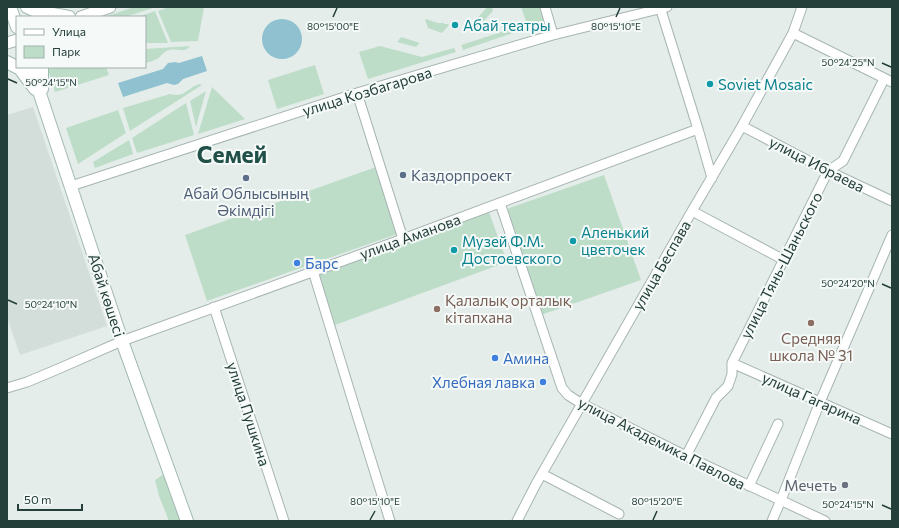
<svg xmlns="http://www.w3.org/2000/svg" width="899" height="528" font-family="Commissioner,sans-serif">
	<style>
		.built { fill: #d3ddd9 }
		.green { fill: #beddc9 }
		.water { fill: #8fc1d0 }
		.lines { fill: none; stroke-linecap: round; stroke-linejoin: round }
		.minor-casing { stroke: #a7b5b2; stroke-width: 11 }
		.tertiary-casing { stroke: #a7b5b2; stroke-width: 13 }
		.secondary-casing { stroke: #a3b9b3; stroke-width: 14 }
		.minor { stroke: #fff; stroke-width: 9 }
		.tertiary { stroke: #fff; stroke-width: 11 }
		.secondary { stroke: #fff; stroke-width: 12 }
		.ticks { fill: none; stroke: #243f3a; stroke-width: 1.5 }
		.culture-dot { fill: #0f9aa8; stroke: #f5faf8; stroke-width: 1.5 }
		.service-dot { fill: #5c6f8a; stroke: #f5faf8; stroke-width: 1.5 }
		.shop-dot { fill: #3f7fe0; stroke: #f5faf8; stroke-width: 1.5 }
		.education-dot { fill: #8d6e63; stroke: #f5faf8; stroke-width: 1.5 }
		.worship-dot { fill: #6b7280; stroke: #f5faf8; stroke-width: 1.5 }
		.labels { text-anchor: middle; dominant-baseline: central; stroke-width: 4; stroke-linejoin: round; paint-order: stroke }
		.culture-label { font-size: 15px; fill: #0d838f; stroke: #f5faf8; text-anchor: start }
		.street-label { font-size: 15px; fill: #243f3a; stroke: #f5faf8 }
		.service-label { font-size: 15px; fill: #4e5e75; stroke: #f5faf8; text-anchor: start }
		.shop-label { font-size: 15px; fill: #366cbe; stroke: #f5faf8; text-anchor: start }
		.education-label { font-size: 15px; fill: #785e54; stroke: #f5faf8; text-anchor: start }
		.worship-label { font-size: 15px; fill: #5b616d; stroke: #f5faf8; text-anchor: end }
		.town-label { font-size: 23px; font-weight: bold; fill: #205048; stroke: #f5faf8 }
		.ticks-label { font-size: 10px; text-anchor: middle; fill: #243f3a; stroke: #f5faf8; stroke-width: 4; stroke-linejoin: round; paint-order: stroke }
	</style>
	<rect width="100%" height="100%" fill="#e4edea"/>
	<!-- built -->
	<path class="built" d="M33,107l74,219 -87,29 -13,-38v-202z"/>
	<!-- green -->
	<path class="green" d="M134,7h22l-31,10h-21z
		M169,7h35l-6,34 -27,1 -13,-31z
		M487,7h5l1,4 -17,18 -2,-7z
		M521,7h21l5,14 -19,6z
		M155,11l13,32h-23v-26h-7z
		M426,19l12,4h6v1h4l1,1 -7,8 -14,-5 -3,-8z
		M520,26l2,4 -59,20 -2,-5z
		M401,37l19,6 -4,4 -19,-5z
		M190,46c-6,8 -13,2 -20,4 -7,1 -8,6 -13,9 -4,2 -8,3 -12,4v-14z
		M380,46l42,11 32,-9 2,4 -88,27 -9,-27z
		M315,65l9,29 -47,15 -9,-29z
		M47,67h59l3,8 -54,17z
		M199,84l3,1 -72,46 -7,-23 47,-14c15,4 17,-6 29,-10z
		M212,87l33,32 -47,15z
		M206,91l-10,36 -6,-26z
		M186,103l8,32 -57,18 -5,-15z
		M118,110l8,23 -48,31 -12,-36z
		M129,140l4,14 -38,14 -2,-6z
		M376,167l24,66 -193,68 -22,-66z
		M604,175l37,105 -100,35 -37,-105z
		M489,212l18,50 -172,63 -19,-50z
		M168,471l19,50h-18l-10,-25 -4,-16z"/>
	<!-- water -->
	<path class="water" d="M262 39a20 20 0 1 1 40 0a20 20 0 1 1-40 0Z
		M202,56l5,15 -24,8 -5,5 -4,1 -7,-2 -44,14 -5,-14 45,-14 5,-6 7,-1 4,1z"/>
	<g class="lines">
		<!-- minor casing -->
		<g class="minor-casing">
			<path id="minor" d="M545,7l8,28
				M660,7l38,122 14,49
				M793,33l99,49
				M357,93l46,146
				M742,126l86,45 64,30
				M71,186l286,-93 196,-58 114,-28
				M500,203l62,185 6,7 14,9 104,52 139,65
				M692,211l92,49
				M313,271l44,144 33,106
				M214,307l70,214
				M732,363l160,71
				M7,388l20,-6 31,-13 64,-28 281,-102 295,-110
				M686,456l30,-58 12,-12 4,-12v-11l96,-192 15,-10 41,-82
				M542,474l77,40
				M749,486l29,-62
				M517,521l19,-37 156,-273 50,-85 51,-93 9,-26
				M772,521l9,-21 39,-98 72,-167"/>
		</g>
		<!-- tertiary casing -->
		<g class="tertiary-casing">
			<path id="tertiary" d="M81,17l29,-10
				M7,43l10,-3"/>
		</g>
		<!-- secondary casing -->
		<g class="secondary-casing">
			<path id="secondary" d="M10,7l7,20
				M27,7l9,4 33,6
				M7,62l13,7 15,20
				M31,67l91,274 65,180
				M42,67v22"/>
		</g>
		<!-- minor -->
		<use href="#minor" class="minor"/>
		<!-- tertiary -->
		<use href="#tertiary" class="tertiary"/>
		<!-- secondary -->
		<use href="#secondary" class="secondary"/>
	</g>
	<!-- ticks -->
	<path class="ticks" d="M333,17l4,-9M616,17l4,-9M882,63l9,4M8,79l9,4M882,284l9,4M8,300l9,4M882,505l9,4M370,520l5,-9M653,520l4,-9"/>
	<!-- markers -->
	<g class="culture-dot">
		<circle cx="455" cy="25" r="4"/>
		<circle cx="710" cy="84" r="4"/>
		<circle cx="573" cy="241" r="4"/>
		<circle cx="454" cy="250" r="4"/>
	</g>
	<g class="service-dot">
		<circle cx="403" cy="175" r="4"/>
		<circle cx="246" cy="178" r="4"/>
	</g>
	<g class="shop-dot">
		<circle cx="297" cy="263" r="4"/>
		<circle cx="495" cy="358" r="4"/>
		<circle cx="543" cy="382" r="4"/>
	</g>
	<g class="education-dot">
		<circle cx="437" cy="309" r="4"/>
		<circle cx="811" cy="323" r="4"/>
	</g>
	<circle class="worship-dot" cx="845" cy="485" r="4"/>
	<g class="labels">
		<!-- culture labels -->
		<g class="culture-label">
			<text x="463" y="25">Абай театры</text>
			<text x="718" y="84">Soviet Mosaic</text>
			<text x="581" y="232">Аленький<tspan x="581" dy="17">цветочек</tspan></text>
			<text x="462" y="241">Музей Ф.М.<tspan x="462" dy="17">Достоевского</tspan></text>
		</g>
		<!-- street labels -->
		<g class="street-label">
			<text transform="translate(367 91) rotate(-17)">улица Козбагарова</text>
			<text transform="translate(817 164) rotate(27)">улица Ибраева</text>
			<text transform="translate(410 236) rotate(-20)">улица Аманова</text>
			<text transform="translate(661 265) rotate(-60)">улица Беспава</text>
			<text transform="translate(781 265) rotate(-63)">улица Тянь-Шаньского</text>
			<text transform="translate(107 295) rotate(72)">Абай көшесі</text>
			<text transform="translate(812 398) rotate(24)">улица Гагарина</text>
			<text transform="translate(249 414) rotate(72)">улица Пушкина</text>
			<text transform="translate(662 443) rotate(27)">улица Академика Павлова</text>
		</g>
		<!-- service labels -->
		<g class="service-label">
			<text x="411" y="175">Каздорпроект</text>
			<text x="246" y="193" text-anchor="middle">Абай Облысының<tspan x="246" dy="17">Әкімдігі</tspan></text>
		</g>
		<!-- shop labels -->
		<g class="shop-label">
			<text x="305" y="263">Барс</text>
			<text x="503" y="358">Амина</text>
			<text x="535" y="382" text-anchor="end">Хлебная лавка</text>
		</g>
		<!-- education labels -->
		<g class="education-label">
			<text x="445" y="300">Қалалық орталық<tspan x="445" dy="17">кітапхана</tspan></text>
			<text x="811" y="338" text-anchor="middle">Средняя<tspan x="811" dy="17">школа № 31</tspan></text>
		</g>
		<!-- worship labels -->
		<g class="worship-label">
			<text x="837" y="485">Мечеть</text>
		</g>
		<!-- town labels -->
		<g class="town-label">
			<text x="232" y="154">Семей</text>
		</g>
	</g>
	<g class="ticks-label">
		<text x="333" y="30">80°15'00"E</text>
		<text x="616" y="30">80°15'10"E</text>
		<text x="848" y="66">50°24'25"N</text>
		<text x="51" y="86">50°24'15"N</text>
		<text x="848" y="287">50°24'20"N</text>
		<text x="51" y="308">50°24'10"N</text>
		<text x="375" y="505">80°15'10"E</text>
		<text x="657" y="505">80°15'20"E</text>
		<text x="848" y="508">50°24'15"N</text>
	</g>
	<!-- border -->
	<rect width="899" height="528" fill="none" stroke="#243f3a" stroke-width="16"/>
	<!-- legend -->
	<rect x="16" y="16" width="130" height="52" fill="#f5faf8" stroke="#a1afac"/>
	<rect x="24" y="29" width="20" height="6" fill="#ffffff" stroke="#a1afac"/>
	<text x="52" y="36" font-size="12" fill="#243f3a">Улица</text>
	<rect x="24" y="46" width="20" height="12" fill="#beddc9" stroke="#a1afac"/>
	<text x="52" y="56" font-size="12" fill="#243f3a">Парк</text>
	<!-- scale -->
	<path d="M18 504v6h64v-6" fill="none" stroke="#243f3a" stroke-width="2"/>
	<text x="24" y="504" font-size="12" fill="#243f3a" stroke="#f5faf8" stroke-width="3" paint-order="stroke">50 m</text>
</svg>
